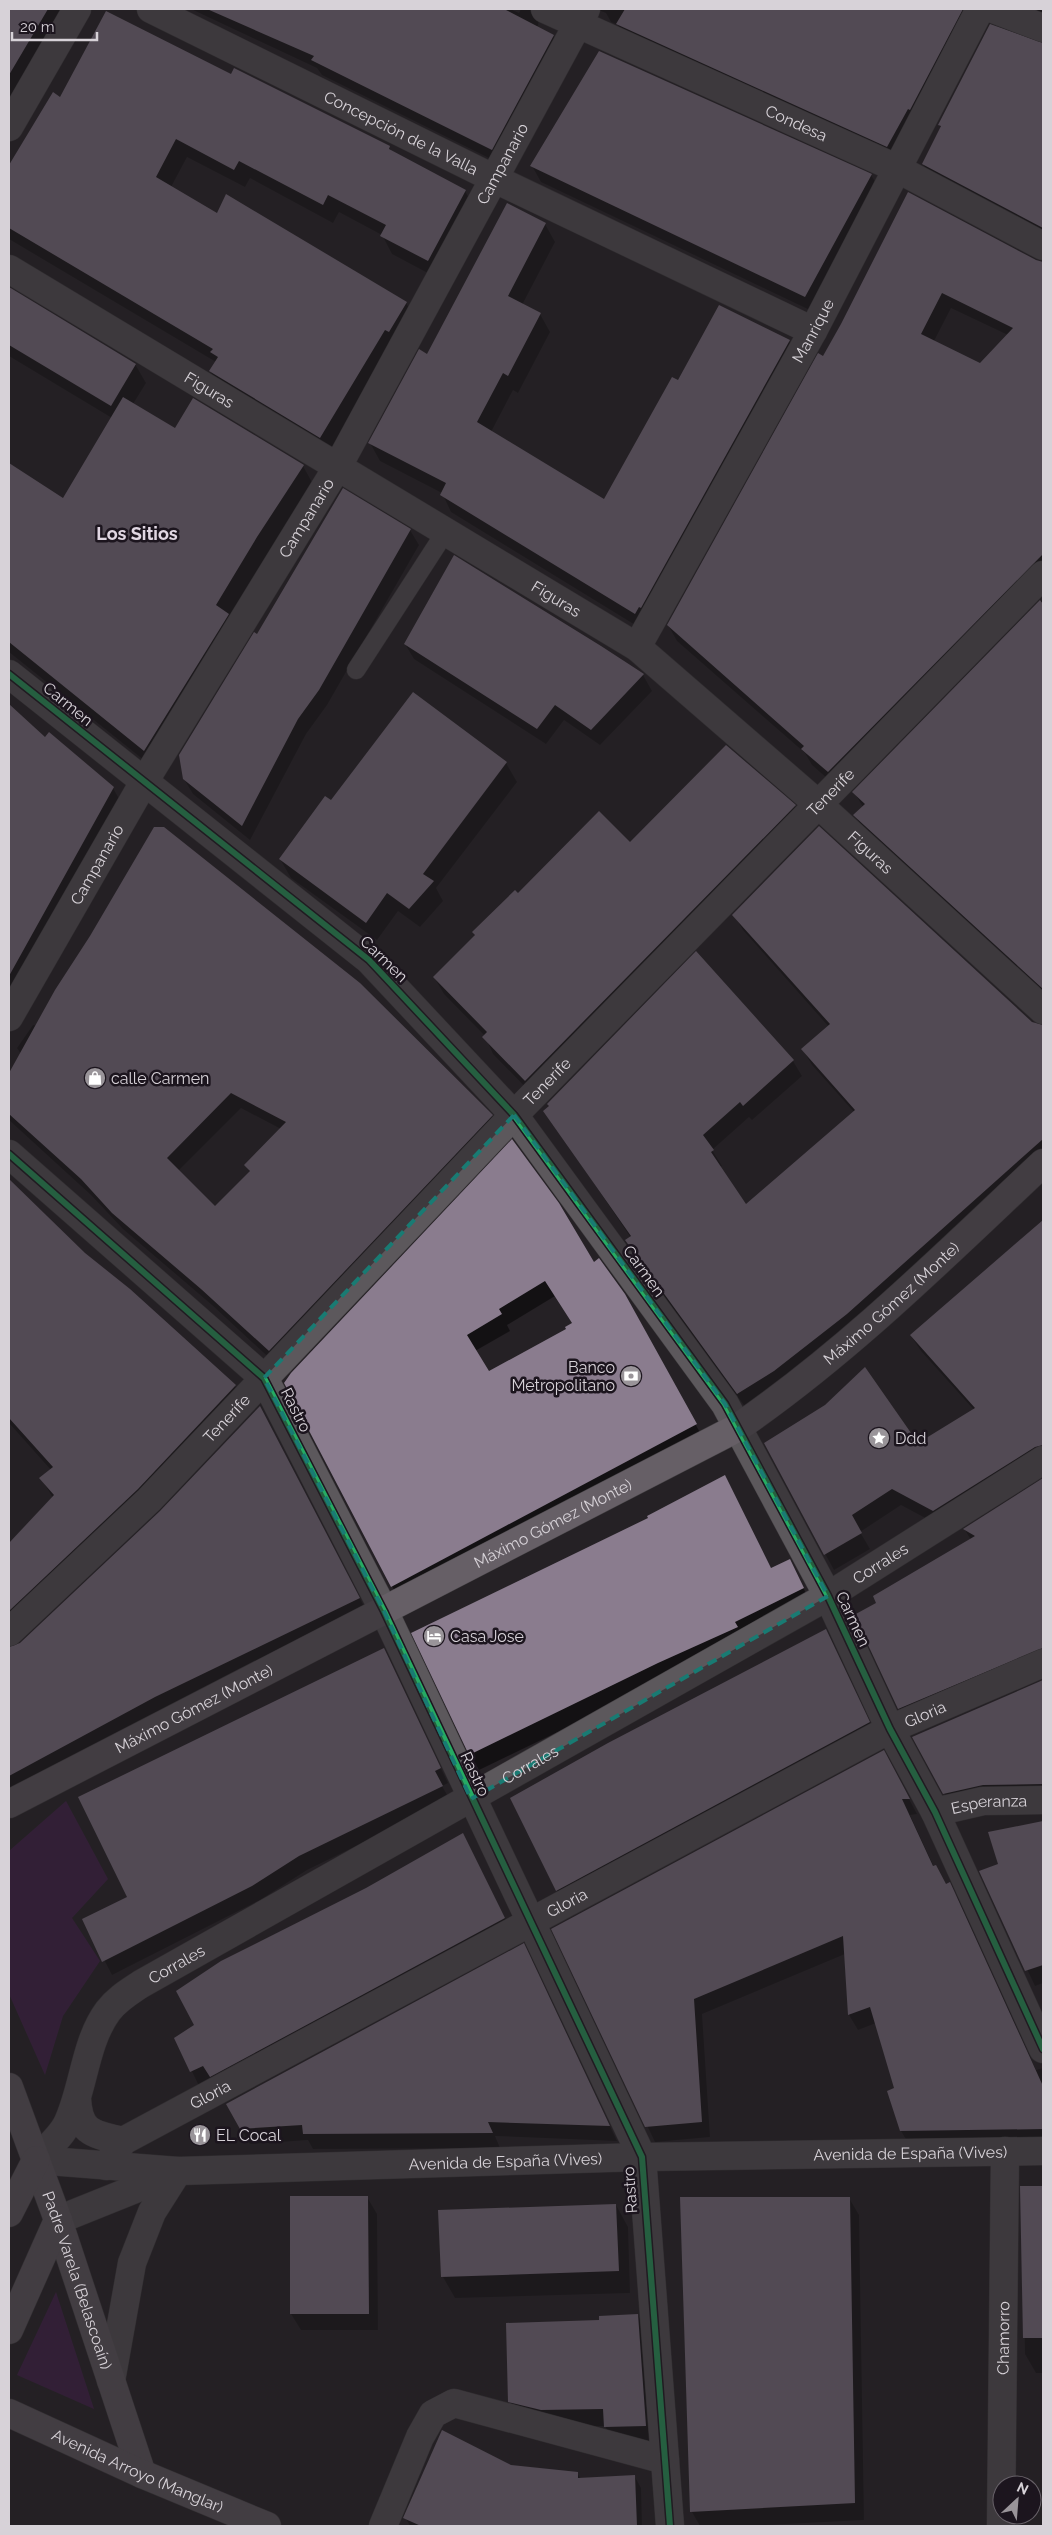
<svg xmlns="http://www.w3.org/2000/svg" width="1052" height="2535" font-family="Raleway,sans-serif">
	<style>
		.green { fill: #441d4d }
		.shadow { fill: #0007; fill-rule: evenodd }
		.building { fill: #8a7c8e; fill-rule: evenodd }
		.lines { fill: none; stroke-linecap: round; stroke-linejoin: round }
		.service-casing { stroke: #423f42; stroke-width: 19 }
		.minor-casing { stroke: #423f42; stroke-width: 29 }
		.tertiary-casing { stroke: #423f42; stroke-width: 29 }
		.primary-casing { stroke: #423f42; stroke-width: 29 }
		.service { stroke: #5c585c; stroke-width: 18 }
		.minor { stroke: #5c585c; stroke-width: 28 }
		.tertiary { stroke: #5c585c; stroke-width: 28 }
		.primary { stroke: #665f66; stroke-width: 28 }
		.cycleway-casing { stroke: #1c151e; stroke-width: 9 }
		.cycleway { stroke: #26ab63; stroke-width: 6 }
		.marked { fill: none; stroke: #197b73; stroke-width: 4; stroke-dasharray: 10 6; stroke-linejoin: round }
		.labels { text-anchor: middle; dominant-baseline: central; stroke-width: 5; stroke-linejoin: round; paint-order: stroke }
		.street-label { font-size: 16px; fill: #d7d2d8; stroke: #1c151e }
		.poi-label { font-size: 16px; fill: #d7d2d8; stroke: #1c151e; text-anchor: start }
		.neighbourhood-label { font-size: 18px; font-weight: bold; fill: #e1d7e3; stroke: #1c151e }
	</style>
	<rect width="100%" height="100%" fill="#252125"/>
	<!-- green -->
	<path class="green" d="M66,1801l42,78 -36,39 28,43 -37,55 -18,59 -36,-81v-143z
		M56,2292l38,117 -77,-34z"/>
	<!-- shadow -->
	<path class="shadow" d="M9,9h62l-62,106z
		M191,9h319l9,4 2,-4h31l-13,9 -1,8h-3l18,10 9,15 -61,113 -179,-89 -5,-7z
		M596,9h391l-91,153 -270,-123 -8,-14 -7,-3 -5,-9z
		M993,9h50v14z
		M990,26l53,18v194l-111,-59 -9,-15 18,-35 -2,-4z
		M231,76l158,71 3,5 73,39 10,18 -36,70 -47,-25 -10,-19 -43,-23 -6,11 -83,-45 -5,9 -58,-30 -16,30 46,28 189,88 11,18 -87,134 -109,-66 -11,-18 6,-9 -207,-123v-71l44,-74 8,5z
		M532,166l339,9 10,16 -67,121 -273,-130z
		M545,224l10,18 -33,63 18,9 10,18 -32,61 -5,-3 -22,42 113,69 185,-160 10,18 -154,272 -194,-119 -9,-19 -62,-32 -10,-18 58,-88z
		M1035,261l8,2v315l-206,209 -25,-22 -7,-12 -128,-112 -9,-16 175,-300zM951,308l57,27 -28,29 -46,-23z
		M9,289l126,75 11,19 -13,21 43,25 127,37 10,18 -158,285 -146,-117v-188l54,36 49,-82 -103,-62z
		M410,530l9,15 -92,160 -21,29 -56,106 -57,-46 -9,-15 74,-143z
		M1043,599v396l-179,-164 -9,-16 8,-8 -9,-15z
		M405,644l238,31 9,16 -52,54 -36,-25 -18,24 -132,-85z
		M9,706l37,33 67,49 10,18 -114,216z
		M506,763l11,19 -81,106 7,13 -23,26 -22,-16 -21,29 -86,-62 -11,-19 51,-57z
		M795,806l10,17 -269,275 -43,-44 -8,-18 -41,-42 -10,-17 41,-41 -2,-3 45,-39 112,-50z
		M734,915l309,111v136l-187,167 -110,79 -111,-152 -8,-15 4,-3 -86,-127 248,-50 9,15 -50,44 -3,-3 -37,33 10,16 -2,1 26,39 108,-94 -42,-47 -9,-15 26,-23 -86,-97z
		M33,1025l459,91 9,16 -223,234 -66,-61 -89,-76 -32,-34 -82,-75v-43l12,-23 -4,-6zM241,1108l40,21 -35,36 4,7 -35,35 -37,-36z
		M512,1141l82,122 40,48 70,129 -303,162 -9,-16zM555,1296l18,28 -6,6 -78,43 -14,-22 35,-20 -3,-6z
		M9,1180l75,74 46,36 105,96 10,18 -236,234v-94l44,-46 -12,-20 10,-8 -42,-47z
		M1043,1220v240l-101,67 -41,-22 -41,27 10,17 -36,21 -69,-126 153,1 56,-35 -53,-59 -10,-15z
		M269,1425l100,191 -360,185v-153l11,-4z
		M725,1476l46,93 18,-9 23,45 -145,74 -188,91 -9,-16 180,-235z
		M1043,1485v180l-135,58 -9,-15 -21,-104 93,-64 -6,-10z
		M826,1631l51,106 -312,167 -8,-14z
		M384,1650l64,133 -6,3 8,14 -143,70 -47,30 -148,75 -29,-56 46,-22z
		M1043,1681v119l-90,9 -39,-72z
		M892,1767l25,47 -7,1 24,52 12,18 3,-1 9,15 78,171 7,-2v76l-133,2 -9,-15 -6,-42 -19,-66 -18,7 -9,-15 -4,-61 -143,60 8,123 -55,5 -102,-213z
		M1043,1822v161l-8,3 -54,-114 18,-7 -9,-32z
		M470,1849l42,83 -313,154 -23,-48z
		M532,1960l85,181 -122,-5 5,12 -187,1 -5,-9 -58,4 -23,-40z
		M1022,2187h21v186h-7l-11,-19z
		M367,2197l10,17 1,116h-77l-10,-16z
		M849,2198l10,17 5,305 -119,6h-45l-8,-14 -11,-313z
		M616,2205l12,22 2,66 -175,5 -12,-21z
		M638,2315l9,17 8,110 -40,2 -10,-18 -53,1 -33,-9 -9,-17 90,-79z
		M511,2466l66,7 4,6 54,-2 6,11 1,38h-38v-10l-6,10h-188l-5,-9z"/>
	<!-- building -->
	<path class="building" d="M9,9h39l-39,66z
		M207,9h297l50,26 -62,115 -181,-90 3,-4z
		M625,9h338l-53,101 -2,-1 -21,38 -271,-123z
		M106,11l125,63 3,-6 156,78 -1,3 77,41 -38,71 -48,-25 6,-11 -58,-30 -5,10 -84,-44 -5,9 -58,-31 -20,38 61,36 9,-19 181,108 -18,30 -4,-2 -65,108 -111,-67 9,-14 -8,-5 3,-3 -204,-121v-63l44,-73 7,5z
		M990,24l53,19v185l-121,-64 19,-38 -3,-1z
		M599,51l273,123 -67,123 -275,-131z
		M908,192l128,68 7,2v292l-215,218 -27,-23 3,-3 -137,-121 151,-272 5,3 18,-32zM942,293l71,35 -33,35 -59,-29z
		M507,203l39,20 -38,73 33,17 -33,63 -5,-3 -26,49 127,77 68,-122 6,3 41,-75 71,35 -149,268 -2,-1 -4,7 -195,-119 6,-12 -78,-40 51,-94 8,5z
		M9,287l127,77 -25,42 -102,-61z
		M123,397l52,31 18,-30 111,67 -47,72 -41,68 13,9 -85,137 -135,-109v-179l54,35z
		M343,488l68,41 -92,161 -21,29 -56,107 -59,-47 -4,-24 75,-123 3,2z
		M454,555l147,91 43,28 -53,56 -36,-25 -18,24 -133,-85z
		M1040,600l3,4v385l-190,-174 12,-11 -13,-12z
		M413,692l94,70 -84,112 11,7 -25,28 -22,-16 -21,30 -87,-64 46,-63 6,4z
		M9,704l36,33 4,-5 65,55 -105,189z
		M726,745l70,60 -271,276 -43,-44 5,-5 -54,-55 42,-42 -3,-3 43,-42 3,3 81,-82 31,31z
		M819,826l213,196 11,3v114l-196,175 -73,57 -37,23 -112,-154 6,-4 -88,-125 6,-5 -2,-2 149,-153 98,109 -51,46 -3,-4 -37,33 11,15 -3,2 35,52 109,-94 -54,-61 29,-25 -98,-109z
		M154,827h10l196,156 133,132 -224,236 -68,-62 -89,-76 -31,-34 -72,-65v-41l46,-83 35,-54zM231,1093l55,29 -42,43 6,6 -35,35 -48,-48z
		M512,1139l47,64 35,59 5,-4 26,36 72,130 -306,163 -107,-204 7,-10zM545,1281l27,42 -7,4 1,2 -77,42 -22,-36 35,-21 -3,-5z
		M9,1179l76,74 45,36 106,96 -98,104 -129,122v-68l45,-48 -15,-17 14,-11 -44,-49z
		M1043,1220v225l-8,2 -102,64 -41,-22 -40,26 10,18 -38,22 -60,-112 61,-38 40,-38 53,76 57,-35 -65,-73z
		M260,1406l100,192 -205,99 -146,79v-129l11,-4 140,-132z
		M725,1475l46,93 19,-9 14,29 -69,34 3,5 -80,36 -189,92 -58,-122 237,-115 -1,-2z
		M1043,1478v170l-145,61 -44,-94 22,-12 -3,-7 102,-60 -12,-7z
		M826,1629l44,93 -314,169 -46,-93 98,-55z
		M384,1648l57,120 -6,3 8,15 -144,70 -47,30 -150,76 -20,-43 45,-22 -49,-100z
		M1043,1680v104l-60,1 -40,9 -31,-57z
		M884,1750l26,49h-8l31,67 3,-1 10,19 4,-2 93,204v43l-143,2 -13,-40 7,-3 -24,-81 -22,8 -5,-79 -149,63 8,123 -57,5 -94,-198z
		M1043,1821v144l-18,6 -46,-100 19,-7 -10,-32z
		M463,1833l42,85 -295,159 -7,-11 -13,6 -16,-34 20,-13 -18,-34 45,-30 145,-73z
		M524,1943l86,183 -122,-4 5,11 -190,1 -1,-9 -62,4 -14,-25z
		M1020,2186h23v152h-20z
		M290,2196h78l1,118h-79z
		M680,2197h170l5,306 -165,9z
		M616,2204l3,67 -178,6 -3,-67z
		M638,2314l8,112 -42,1 -1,-18 -62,1 -33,-8 -2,-79 93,-3v-4z
		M442,2430l69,35 67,7v6l57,-3 2,51h-216l-18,-8z"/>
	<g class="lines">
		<!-- service casing -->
		<g class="service-casing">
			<path id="service" d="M356,670l90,-139"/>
		</g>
		<!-- minor casing -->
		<g class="minor-casing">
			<g id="minor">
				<path id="s1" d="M151,9l342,169 320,153"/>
				<path id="s2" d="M545,9l351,159 147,78"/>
				<path d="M993,9l50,19"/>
				<path d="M9,127l68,-118"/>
				<path id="s3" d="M9,269l628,378 181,157 225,206"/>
				<path id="s4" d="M637,647l176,-316 167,-322"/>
				<path d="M9,674l360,286 145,155 211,289 103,192 62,133 45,83 108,237"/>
				<path id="s5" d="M9,1017l135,-235 194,-316 248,-457"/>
				<path d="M9,1154l255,224 120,233 258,546 28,369"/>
				<path id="s6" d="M9,1632l140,-132 365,-385 529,-540"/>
				<path id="s7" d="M935,1812l48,-11 60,-1"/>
				<path d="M77,2099c2,34 16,35 46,42"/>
				<path id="s8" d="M36,2160c11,-12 26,-24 32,-38 16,-35 17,-80 40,-111 9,-12 21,-19 33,-27l687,-388 215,-136"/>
				<path id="s9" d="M106,2166l17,-25 767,-412 153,-66"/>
				<path d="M383,2526l37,-89 13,-23 21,-11 211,57"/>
				<path id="s10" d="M1001,2526l4,-375"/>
			</g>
		</g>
		<!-- tertiary casing -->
		<g class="tertiary-casing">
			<g id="tertiary">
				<path id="s11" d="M36,2160l142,11 464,-14 401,-6"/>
				<path d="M58,2220l112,-45"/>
				<path d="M111,2381l21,-118 20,-51 26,-41"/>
			</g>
		</g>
		<!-- primary casing -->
		<g class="primary-casing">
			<g id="primary">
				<path id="s12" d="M9,1804l728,-376c112,-77 208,-173 306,-265"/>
				<path id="s13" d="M9,2087l49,133 84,254"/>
				<path d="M9,2213l27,-53"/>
				<path d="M9,2330l49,-110"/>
				<path id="s14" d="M9,2413l133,61 125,52"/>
			</g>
		</g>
		<!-- service -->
		<use href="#service" class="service"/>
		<!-- minor -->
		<use href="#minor" class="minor"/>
		<!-- tertiary -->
		<use href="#tertiary" class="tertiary"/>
		<!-- primary -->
		<use href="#primary" class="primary"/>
		<!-- cycleway casing -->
		<g class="cycleway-casing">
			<path id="cycleway" d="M9,674l360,286 145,155 211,289 103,192 62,133 45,83 108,237
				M9,1154l255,224 120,233 258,546 28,369"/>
		</g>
		<!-- cycleway -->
		<use href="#cycleway" class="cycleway"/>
	</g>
	<!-- marked area -->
	<path d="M0 0H1052V2535H0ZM514,1115l211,289 103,192 -357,203 -87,-188 -120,-233z" fill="#252125" fill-opacity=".55" fill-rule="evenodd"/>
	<path class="marked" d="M514,1115l211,289 103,192 -357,203 -87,-188 -120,-233z"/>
	<!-- icons -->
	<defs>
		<g id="shop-disc" transform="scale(1.125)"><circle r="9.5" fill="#999499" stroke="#1c151e"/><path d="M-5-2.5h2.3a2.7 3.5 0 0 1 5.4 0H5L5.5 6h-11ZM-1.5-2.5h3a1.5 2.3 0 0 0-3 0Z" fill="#fff"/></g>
		<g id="bank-disc" transform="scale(1.125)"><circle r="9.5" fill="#999499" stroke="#1c151e"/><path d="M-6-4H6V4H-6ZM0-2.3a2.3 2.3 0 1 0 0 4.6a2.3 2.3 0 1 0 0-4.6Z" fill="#fff"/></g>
		<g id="sight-disc" transform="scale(1.125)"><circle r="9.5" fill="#999499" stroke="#1c151e"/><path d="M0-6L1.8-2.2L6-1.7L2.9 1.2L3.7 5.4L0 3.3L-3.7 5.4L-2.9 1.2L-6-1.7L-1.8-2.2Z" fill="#fff"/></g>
		<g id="hotel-disc" transform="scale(1.125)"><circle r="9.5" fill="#999499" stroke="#1c151e"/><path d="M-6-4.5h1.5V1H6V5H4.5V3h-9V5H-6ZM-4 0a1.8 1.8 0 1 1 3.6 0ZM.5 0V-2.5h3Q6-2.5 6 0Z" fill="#fff"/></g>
		<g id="restaurant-disc" transform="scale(1.125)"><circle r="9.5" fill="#999499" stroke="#1c151e"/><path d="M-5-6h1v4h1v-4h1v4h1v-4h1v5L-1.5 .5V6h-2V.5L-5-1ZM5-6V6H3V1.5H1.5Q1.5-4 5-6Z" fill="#fff"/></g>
	</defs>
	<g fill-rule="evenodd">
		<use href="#shop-disc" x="95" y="1078"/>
		<use href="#bank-disc" x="631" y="1376"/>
		<use href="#sight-disc" x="879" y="1438"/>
		<use href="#hotel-disc" x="434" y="1636"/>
		<use href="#restaurant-disc" x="200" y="2135"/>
	</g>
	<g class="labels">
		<!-- street labels -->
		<g class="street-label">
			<text stroke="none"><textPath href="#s2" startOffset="276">Condesa</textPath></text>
			<text stroke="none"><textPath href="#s1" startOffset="279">Concepción de la Valla</textPath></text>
			<text stroke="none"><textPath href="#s5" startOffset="986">Campanario</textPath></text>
			<text stroke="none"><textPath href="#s4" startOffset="362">Manrique</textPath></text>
			<text stroke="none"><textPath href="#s3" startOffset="234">Figuras</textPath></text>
			<text stroke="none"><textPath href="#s5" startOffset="581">Campanario</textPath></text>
			<text stroke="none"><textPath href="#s3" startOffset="639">Figuras</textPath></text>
			<text transform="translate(68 704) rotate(39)">Carmen</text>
			<text stroke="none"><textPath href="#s6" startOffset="1175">Tenerife</textPath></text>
			<text stroke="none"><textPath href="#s3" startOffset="1044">Figuras</textPath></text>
			<text stroke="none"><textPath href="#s5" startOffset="176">Campanario</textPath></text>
			<text transform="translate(384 959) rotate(44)">Carmen</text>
			<text stroke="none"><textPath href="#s6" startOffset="770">Tenerife</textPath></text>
			<text transform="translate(644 1271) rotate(54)">Carmen</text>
			<text stroke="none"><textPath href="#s12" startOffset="1018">Máximo Gómez (Monte)</textPath></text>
			<text transform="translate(296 1410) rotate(63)">Rastro</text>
			<text stroke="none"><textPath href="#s6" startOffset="305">Tenerife</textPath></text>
			<text stroke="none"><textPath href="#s12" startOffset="612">Máximo Gómez (Monte)</textPath></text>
			<text stroke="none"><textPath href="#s8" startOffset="1062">Corrales</textPath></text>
			<text transform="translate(853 1619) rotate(65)">Carmen</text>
			<text stroke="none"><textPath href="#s12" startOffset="208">Máximo Gómez (Monte)</textPath></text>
			<text stroke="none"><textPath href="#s9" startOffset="939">Gloria</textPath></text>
			<text stroke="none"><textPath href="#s8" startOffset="658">Corrales</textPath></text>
			<text transform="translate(475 1774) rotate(65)">Rastro</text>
			<text stroke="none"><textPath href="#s7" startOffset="55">Esperanza</textPath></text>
			<text stroke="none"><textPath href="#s9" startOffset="534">Gloria</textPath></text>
			<text stroke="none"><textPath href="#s8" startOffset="252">Corrales</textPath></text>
			<text stroke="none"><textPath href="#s9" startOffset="129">Gloria</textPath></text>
			<text stroke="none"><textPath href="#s11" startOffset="875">Avenida de España (Vives)</textPath></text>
			<text stroke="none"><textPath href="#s11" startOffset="470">Avenida de España (Vives)</textPath></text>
			<text transform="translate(630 2190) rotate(-94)">Rastro</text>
			<text stroke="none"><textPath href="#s13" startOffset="205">Padre Varela (Belascoaín)</textPath></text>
			<text stroke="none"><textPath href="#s10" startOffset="188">Chamorro</textPath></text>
			<text stroke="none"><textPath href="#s14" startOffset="141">Avenida Arroyo (Manglar)</textPath></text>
		</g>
		<!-- poi labels -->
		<g class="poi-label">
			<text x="111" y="1078">calle Carmen</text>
			<text x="615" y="1367" text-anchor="end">Banco<tspan x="615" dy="18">Metropolitano</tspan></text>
			<text x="895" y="1438">Ddd</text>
			<text x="450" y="1636">Casa Jose</text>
			<text x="216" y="2135">EL Cocal</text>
		</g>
		<!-- neighbourhood labels -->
		<g class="neighbourhood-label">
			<text x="137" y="533">Los Sitios</text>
		</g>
	</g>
	<!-- border -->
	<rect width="1052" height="2535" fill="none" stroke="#d7d2d8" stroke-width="20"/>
	<!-- north arrow -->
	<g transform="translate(1017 2500) rotate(26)"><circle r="24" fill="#1c151e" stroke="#676168"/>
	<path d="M0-4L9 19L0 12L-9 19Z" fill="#999499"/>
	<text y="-8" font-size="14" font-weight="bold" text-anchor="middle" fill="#d7d2d8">N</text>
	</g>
	<!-- scale -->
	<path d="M12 32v8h85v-8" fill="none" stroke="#d7d2d8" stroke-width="2.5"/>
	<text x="20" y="32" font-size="15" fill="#d7d2d8" stroke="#1c151e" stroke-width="4" paint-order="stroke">20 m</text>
</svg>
